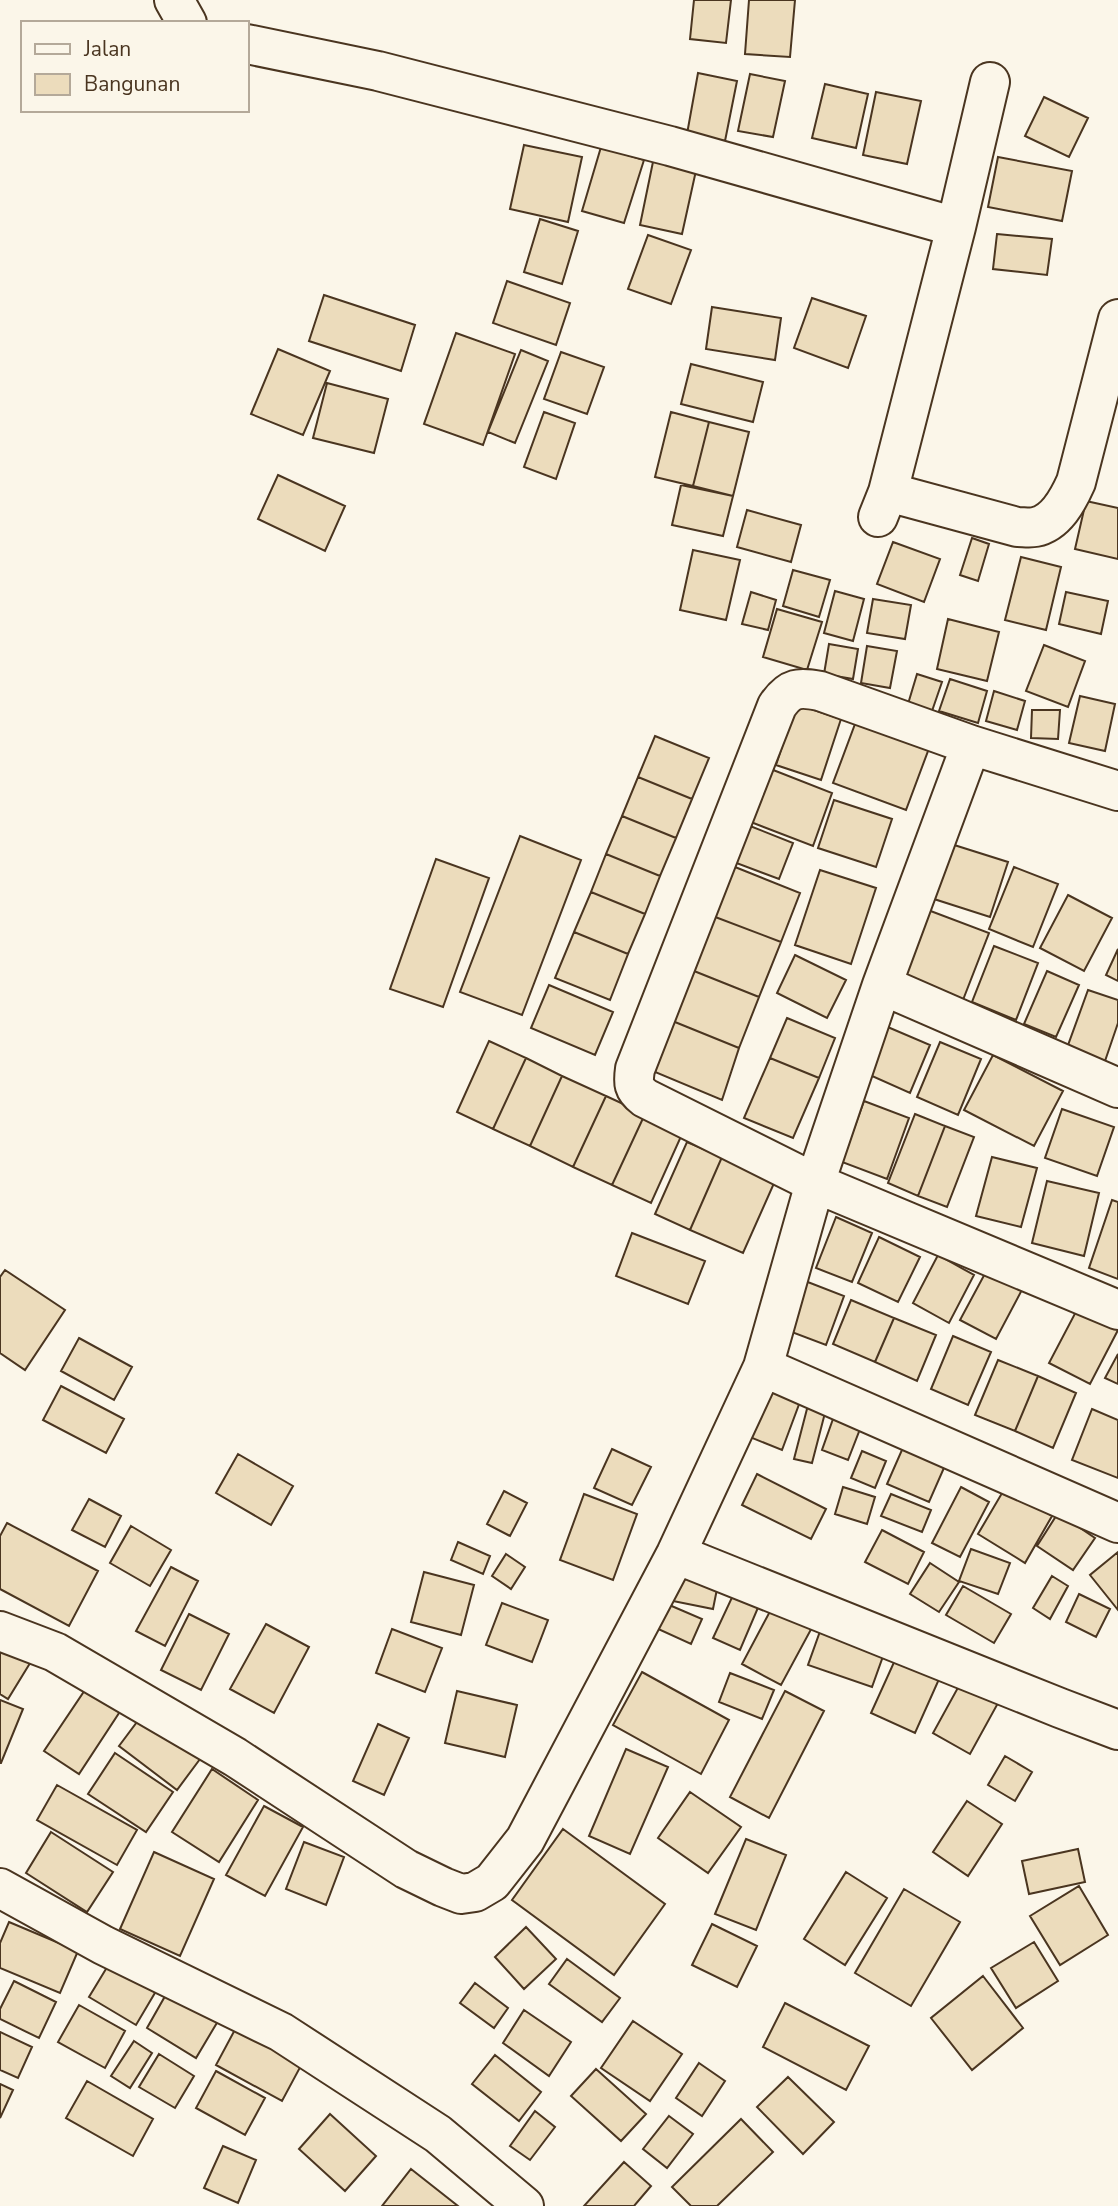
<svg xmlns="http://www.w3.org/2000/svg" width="1118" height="2206" font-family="'Nunito Sans',sans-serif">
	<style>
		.building { fill: #ecdcbc; stroke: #4a3520; stroke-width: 2 }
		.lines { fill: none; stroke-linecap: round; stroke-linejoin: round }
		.minor-casing { stroke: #4a3520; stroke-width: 42 }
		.minor { stroke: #fbf6e9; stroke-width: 38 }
	</style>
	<rect width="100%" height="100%" fill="#fbf6e9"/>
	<!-- building -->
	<path class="building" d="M694,0h37l-5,43 -36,-4z
		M749,0h46l-5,57 -45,-3z
		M698,73l39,8 -12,60 -38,-7z
		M750,74l35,7 -12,56 -35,-6z
		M825,84l43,10 -12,54 -44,-10z
		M876,92l45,9 -14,63 -44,-9z
		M1044,97l44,21 -19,39 -44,-21z
		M524,145l58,12 -14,65 -58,-13z
		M601,147l43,13 -20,63 -42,-12z
		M654,157l43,9 -15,68 -42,-9z
		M998,157l74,14 -10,50 -74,-14z
		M540,219l38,12 -16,53 -38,-12z
		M997,234l55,5 -5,36 -54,-6z
		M648,235l43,15 -20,54 -43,-15z
		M507,281l63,22 -14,42 -63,-22z
		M324,295l91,30 -14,46 -92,-30z
		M812,298l54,18 -18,52 -54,-20z
		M712,307l69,11 -6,42 -69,-11z
		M456,333l59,21 -32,91 -59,-21z
		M278,349l52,22 -27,64 -52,-21z
		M521,350l27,11 -33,82 -27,-11z
		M561,352l43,15 -17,47 -43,-15z
		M691,364l72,18 -10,40 -72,-18z
		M327,383l61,16 -14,54 -61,-15z
		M544,412l31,11 -19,56 -32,-12z
		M671,412l38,10 -16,64 -38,-9z
		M709,422l40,10 -16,64 -40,-10z
		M278,475l67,31 -20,45 -67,-32z
		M681,485l52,11 -10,40 -51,-11z
		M1086,501l32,7v51l-43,-10z
		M747,510l54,15 -10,37 -54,-15z
		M972,538l17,6 -11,37 -18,-6z
		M893,542l47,17 -16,43 -47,-18z
		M693,550l47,10 -14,60 -46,-10z
		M1021,557l40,10 -15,63 -41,-10z
		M793,570l37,10 -11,37 -36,-11z
		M835,591l29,8 -11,42 -29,-8z
		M751,592l25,8 -8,30 -26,-6z
		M1066,592l42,9 -7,33 -42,-10z
		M873,599l38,6 -6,34 -38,-6z
		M777,609l45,13 -15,48 -44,-13z
		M948,619l51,13 -12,49 -50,-12z
		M829,644l29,5 -5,30 -29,-5z
		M1044,645l41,16 -17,46 -42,-16z
		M867,646l30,5 -7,37 -29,-5z
		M917,674l25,8 -10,29 -24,-7z
		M950,679l37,12 -9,32 -39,-12z
		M994,691l31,10 -8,29 -31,-9z
		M1080,696l35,8 -10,47 -36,-8z
		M796,704l45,15 -20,61 -45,-15z
		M1032,710h28l-2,29 -27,-1z
		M858,716l73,27 -25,67 -73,-27z
		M655,736l54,22 -17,41 -54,-22z
		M763,766l69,27 -19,53 -70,-27z
		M638,777l54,22 -16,39 -54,-22z
		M834,800l58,19 -16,48 -58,-19z
		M622,816l54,22 -16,38 -54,-22z
		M745,824l48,19 -14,36 -48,-18z
		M520,836l61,24 -59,155 -62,-23z
		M951,844l57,18 -18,55 -56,-18z
		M606,854l54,22 -15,38 -54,-22z
		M436,859l53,19 -46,129 -53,-18z
		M730,865l70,28 -19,49 -71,-27z
		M1014,867l44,17 -25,63 -44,-18z
		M820,870l56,18 -25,76 -56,-19z
		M591,892l54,22 -17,40 -54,-22z
		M1068,895l44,23 -28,53 -44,-23z
		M920,907l69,26 -28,72 -69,-26z
		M710,915l71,27 -22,55 -70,-28z
		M574,932l54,22 -18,46 -55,-22z
		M994,946l44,17 -22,57 -44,-18z
		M1118,949v32l-12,-6z
		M795,955l51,25 -19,38 -50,-25z
		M689,969l70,28 -20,51 -69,-28z
		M1047,971l32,14 -23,52 -32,-13z
		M549,985l64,27 -18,43 -64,-27z
		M1088,990l30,10v23l-13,38 -38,-13z
		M787,1018l48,20 -16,40 -49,-20z
		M670,1020l69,28 -17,52 -67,-28z
		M883,1025l47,20 -20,48 -47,-21z
		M489,1041l37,17 -33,71 -36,-17z
		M940,1042l41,17 -23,56 -41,-18z
		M993,1055l70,36 -29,55 -70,-36z
		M526,1058l36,18 -32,70 -37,-17z
		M770,1058l49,20 -26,60 -49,-20z
		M562,1076l44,20 -33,71 -43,-21z
		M606,1096l39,18 -33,71 -39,-18z
		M864,1101l45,17 -22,61 -45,-17z
		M1062,1109l52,18 -17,49 -52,-18z
		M645,1114l38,18 -32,71 -39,-18z
		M915,1114l30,12 -27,70 -30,-13z
		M945,1126l29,11 -27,70 -29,-11z
		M687,1142l35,15 -32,73 -35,-16z
		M722,1157l53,24 -32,72 -53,-23z
		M992,1157l45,11 -16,59 -45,-11z
		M1047,1181l52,12 -15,63 -52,-13z
		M1112,1200l6,2v77l-29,-11z
		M836,1217l36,16 -20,49 -36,-14z
		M632,1233l73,28 -17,43 -72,-28z
		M879,1237l41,20 -22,45 -40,-19z
		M938,1255l36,20 -25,48 -36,-20z
		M988,1268l36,18 -28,53 -36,-19z
		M5,1270l60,40 -40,60 -25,-17v-76z
		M800,1279l44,17 -18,49 -45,-17z
		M851,1300l43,18 -19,44 -42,-18z
		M1080,1304l38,20v6l-28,54 -41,-21z
		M894,1318l42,17 -19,46 -42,-19z
		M953,1336l38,16 -23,53 -37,-16z
		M79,1338l53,29 -18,33 -53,-29z
		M1118,1354v30l-13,-6z
		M998,1360l40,16 -23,55 -40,-16z
		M1038,1376l38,17 -23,55 -38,-17z
		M759,1382l42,17 -19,51 -42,-17z
		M61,1386l63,33 -18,34 -63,-33z
		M808,1405l18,4 -14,54 -18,-4z
		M1092,1409l26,11v58l-46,-18z
		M833,1419l27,10 -12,31 -26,-10z
		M905,1443l42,18 -18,41 -42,-18z
		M612,1449l39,18 -19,38 -38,-17z
		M862,1451l24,10 -11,27 -24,-10z
		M238,1454l55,32 -22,39 -55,-32z
		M757,1474l69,35 -15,30 -69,-34z
		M843,1487l32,10 -8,27 -32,-10z
		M961,1487l28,15 -29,55 -28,-14z
		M1005,1488l47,28 -27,47 -47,-29z
		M504,1491l23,12 -17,33 -23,-12z
		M584,1494l53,20 -24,66 -53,-20z
		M891,1494l40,16 -9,22 -41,-16z
		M89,1499l32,17 -16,31 -33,-17z
		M1058,1513l37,25 -22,32 -36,-24z
		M7,1523l91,48 -29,55 -69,-37v-53z
		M131,1526l40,24 -21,36 -40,-23z
		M882,1530l42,22 -16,32 -43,-22z
		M458,1542l32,14 -7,18 -32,-14z
		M971,1549l39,14 -12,31 -39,-13z
		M1118,1552v58l-28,-35z
		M506,1554l19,13 -14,22 -19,-13z
		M930,1563l29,19 -20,30 -29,-18z
		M674,1565l46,9 -7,35 -45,-9z
		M171,1567l27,14 -33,65 -29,-15z
		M424,1572l50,13 -13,50 -50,-13z
		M1052,1576l16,10 -18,33 -17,-11z
		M963,1586l48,28 -17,29 -48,-28z
		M735,1591l25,12 -20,47 -27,-12z
		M1079,1594l31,15 -14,28 -30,-15z
		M775,1602l40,20 -34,63 -39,-21z
		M502,1603l46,17 -16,42 -46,-17z
		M667,1604l35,15 -11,25 -35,-16z
		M189,1614l40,20 -28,56 -40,-20z
		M823,1623l64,22 -15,42 -64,-22z
		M266,1624l43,23 -35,66 -44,-24z
		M392,1629l50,19 -17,44 -49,-19z
		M0,1640l35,15 -27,44 -8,-5z
		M900,1649l44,19 -29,65 -44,-20z
		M642,1672l87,48 -28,54 -88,-49z
		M730,1673l44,17 -12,29 -43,-17z
		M966,1673l37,21 -33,60 -37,-21z
		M87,1687l34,23 -42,64 -35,-23z
		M457,1691l60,14 -12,52 -60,-14z
		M785,1691l39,20 -55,107 -39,-21z
		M0,1700l23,9 -22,54h-1z
		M146,1710l57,45 -26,35 -58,-44z
		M378,1724l31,14 -25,57 -31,-14z
		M626,1749l42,18 -38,87 -41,-18z
		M115,1753l58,39 -27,40 -58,-38z
		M1005,1756l27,16 -17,29 -27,-16z
		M212,1769l46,31 -39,62 -47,-30z
		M57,1785l80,45 -20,35 -80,-45z
		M690,1792l51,35 -33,46 -50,-35z
		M967,1801l35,23 -34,52 -35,-24z
		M264,1806l39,21 -38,69 -39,-21z
		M563,1829l102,75 -51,71 -102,-75z
		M51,1832l62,40 -26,40 -61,-39z
		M746,1839l40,16 -30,75 -41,-16z
		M304,1842l40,15 -18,48 -40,-16z
		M1078,1849l7,33 -56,12 -7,-33z
		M154,1852l60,27 -34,77 -60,-27z
		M846,1872l41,26 -42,67 -41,-26z
		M1079,1886l29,49 -48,30 -30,-49z
		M904,1889l56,33 -49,84 -56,-33z
		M9,1922l69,29 -18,42 -60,-25v-25z
		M712,1924l45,22 -20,41 -45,-22z
		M526,1927l30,32 -32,30 -29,-32z
		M1034,1942l24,39 -42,27 -25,-40z
		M112,1959l47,27 -23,39 -47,-28z
		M567,1959l53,39 -18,24 -53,-38z
		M983,1976l40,52 -51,42 -41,-52z
		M14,1981l42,21 -17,36 -39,-19v-10z
		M475,1983l33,25 -14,20 -34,-25z
		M168,1991l50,30 -22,37 -49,-30z
		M785,2003l84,43 -23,44 -83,-43z
		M79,2005l46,26 -20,37 -47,-26z
		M524,2010l47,32 -22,34 -46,-33z
		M633,2021l49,33 -32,47 -49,-33z
		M238,2024l66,36 -22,41 -66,-36z
		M0,2032l32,15 -14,31 -18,-8z
		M134,2041l18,12 -22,35 -19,-12z
		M159,2054l35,22 -19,32 -36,-21z
		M495,2055l46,37 -22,29 -47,-37z
		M699,2063l26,18 -23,35 -26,-18z
		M596,2069l50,45 -25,27 -50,-45z
		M216,2071l49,27 -20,37 -49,-27z
		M788,2077l46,45 -31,32 -46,-47z
		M87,2081l66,38 -20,37 -67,-38z
		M0,2084l13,6 -13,28z
		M535,2111l20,16 -25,33 -20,-14z
		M330,2114l46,42 -31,35 -46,-42z
		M669,2116l24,18 -26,34 -24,-19z
		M741,2119l32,33 -56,54h-26l-19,-19z
		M223,2146l33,14 -18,43 -34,-15z
		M624,2162l27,24 -17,20h-50z
		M411,2169l47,37h-76z"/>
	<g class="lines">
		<!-- minor casing -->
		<g class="minor-casing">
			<path id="minor" d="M174,0l13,23
				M247,44l131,27 292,75 286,81
				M888,492l129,35c6,0 13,1 18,0 21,-4 33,-27 41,-45l42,-163
				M878,517l10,-25 68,-265 34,-145
				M1118,791l-147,-46 -151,-54c-21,-4 -30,-4 -43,15l-142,363c-2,14 -2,20 10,29l170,85 303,127
				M882,985l236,103
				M763,1367l355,156
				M676,1554l384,154 58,22
				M0,1631l55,21 180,105 171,112 37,18 18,7 14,-2 17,-10 33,-42 151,-286 87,-187 52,-184 67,-198 89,-240
				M0,1888l103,57 178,87 157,102 86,72"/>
		</g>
		<!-- minor -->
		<use href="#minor" class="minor"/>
	</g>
	<!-- legend -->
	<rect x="21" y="21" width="228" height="91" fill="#fbf6e9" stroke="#b4a999" stroke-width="2"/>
	<rect x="35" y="44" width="35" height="10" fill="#fbf6e9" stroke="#b4a999" stroke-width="2"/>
	<text x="84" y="56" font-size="21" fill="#4a3520">Jalan</text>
	<rect x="35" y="74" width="35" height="21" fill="#ecdcbc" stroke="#b4a999" stroke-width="2"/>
	<text x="84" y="91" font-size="21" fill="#4a3520">Bangunan</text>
</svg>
